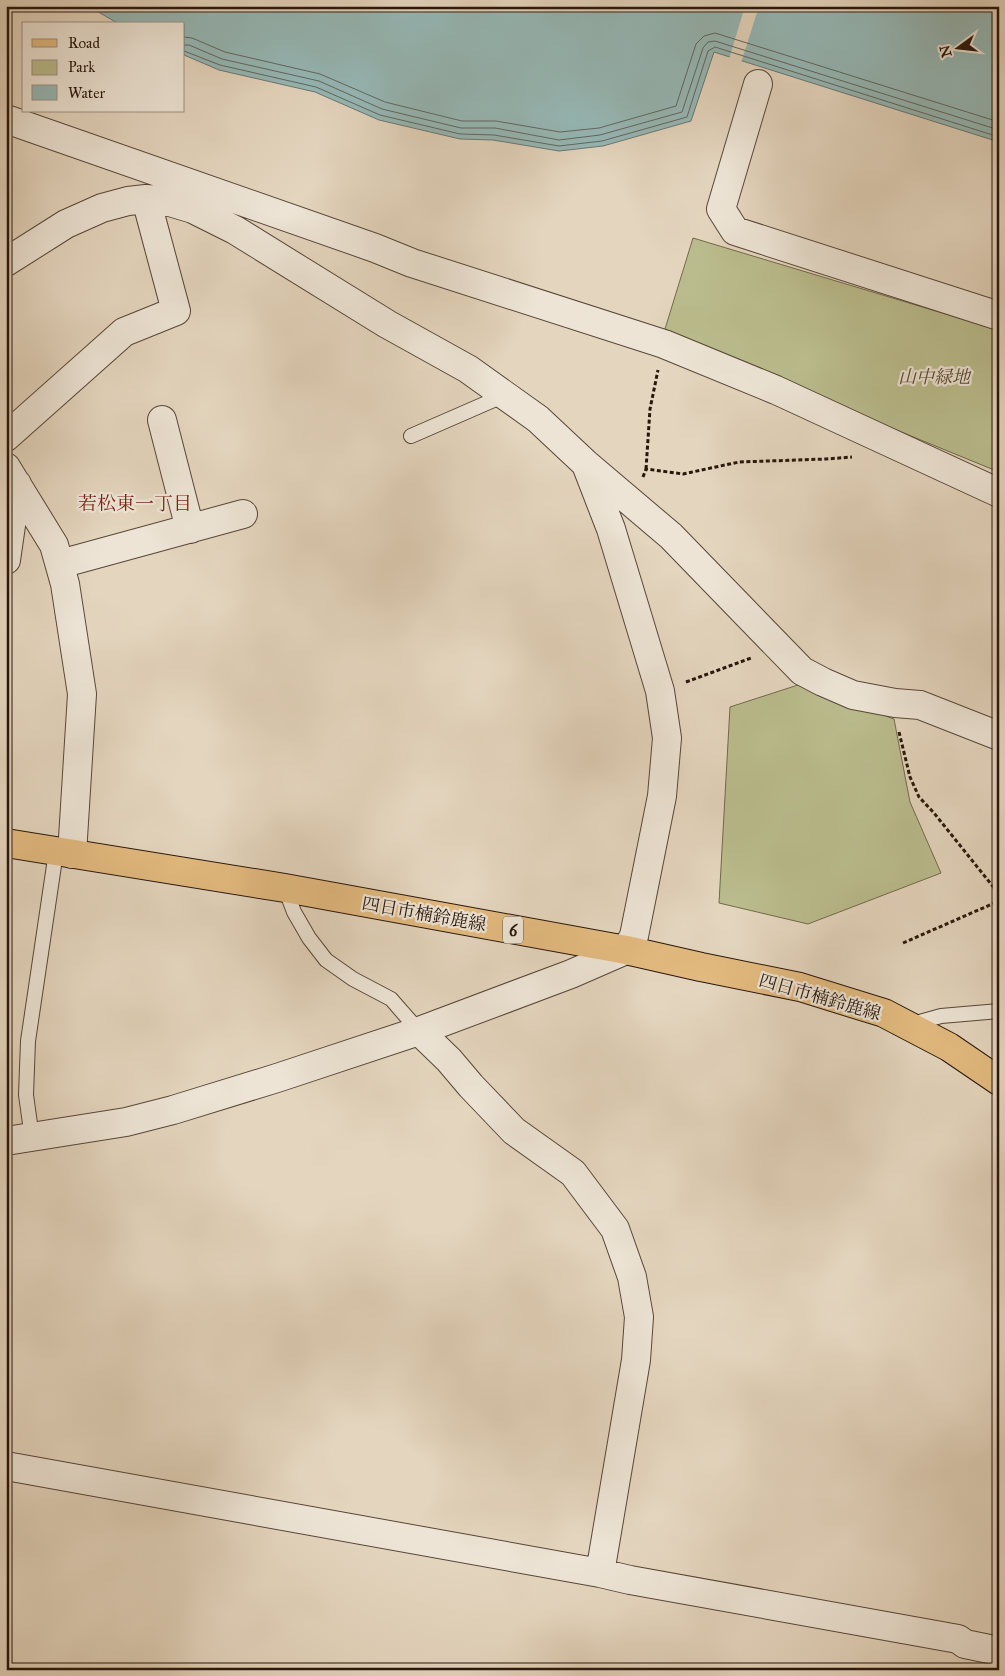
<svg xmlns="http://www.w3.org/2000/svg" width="1005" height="1676" font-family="'IM FELL Great Primer','Noto Serif JP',serif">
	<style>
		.green { fill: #babc8d; stroke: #71694c }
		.water { fill: #96b8b6; stroke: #6a7772 }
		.pier { fill: #e4d5be }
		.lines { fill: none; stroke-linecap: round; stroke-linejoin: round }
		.shore { stroke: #5f6760; stroke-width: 1 }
		.service-casing { stroke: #574638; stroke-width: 16 }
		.minor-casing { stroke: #574638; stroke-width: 30 }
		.primary-casing { stroke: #28160b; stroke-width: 30 }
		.path { stroke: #28160b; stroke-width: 3; stroke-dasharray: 4 2.5; stroke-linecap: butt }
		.service { stroke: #ede4d5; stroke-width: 14 }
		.minor { stroke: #ede4d5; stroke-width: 28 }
		.primary { stroke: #e2ba7f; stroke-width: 28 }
		.labels { text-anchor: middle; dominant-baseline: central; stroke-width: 4.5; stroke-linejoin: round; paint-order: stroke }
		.shield { fill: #ede4d5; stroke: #635448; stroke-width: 1 }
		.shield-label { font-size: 16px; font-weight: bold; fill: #28160b }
		.park-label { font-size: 18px; font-style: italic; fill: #544832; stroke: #ede4d5 }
		.street-label { font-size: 18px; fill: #28160b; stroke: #ede4d5 }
		.neighbourhood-label { font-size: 19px; fill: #7a1f14; stroke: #ede4d5 }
	</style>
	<rect width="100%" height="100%" fill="#e4d5be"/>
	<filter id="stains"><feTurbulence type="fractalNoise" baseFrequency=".004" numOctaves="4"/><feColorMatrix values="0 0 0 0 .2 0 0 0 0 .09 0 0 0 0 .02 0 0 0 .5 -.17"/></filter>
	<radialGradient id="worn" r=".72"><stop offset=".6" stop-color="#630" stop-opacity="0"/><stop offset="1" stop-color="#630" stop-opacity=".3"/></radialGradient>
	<!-- green -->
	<path class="green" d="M693,238l306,92v142l-193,-79 -141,-64z
		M801,684l93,35 16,83 31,71 -133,51 -89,-21 11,-196z"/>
	<!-- water -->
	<path class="water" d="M88,6h911v136l-285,-90 -23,69 -88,25 -44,5 -66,-11 -33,-1 -81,-19 -64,-28 -96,-22 -35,-15v-31h-65z"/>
	<!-- pier -->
	<path class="pier" d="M745,6h14l-18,57 -12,-4z"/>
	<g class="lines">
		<!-- shore -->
		<path class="shore" d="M184,37l8,1 33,14 95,22 65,28 77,19h34l64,11 39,-4 77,-22 20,-62 8,-8 11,-3 284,89
			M184,45h5l33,14 97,22 63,28 79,19h34l64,12 41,-5 82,-23 21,-64 5,-6 7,-1 284,89
			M184,51l36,14 96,22 64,28 80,19 34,1 65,11 43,-5 85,-24 21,-66 7,-4 284,90"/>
		<!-- service casing -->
		<g class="service-casing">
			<path id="service" d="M411,436l94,-41
				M285,888l9,24 15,26 17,22 27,19 38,20 28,32
				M909,1025l32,-9 58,-5
				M32,1138l-6,-43 2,-54 28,-189"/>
		</g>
		<!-- minor casing -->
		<g class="minor-casing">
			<path id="minor" d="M758,84l-37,125 14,22 264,85
				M6,119l369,129 37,15 252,81 112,46 223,103
				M6,262l60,-38 36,-16 26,-7 18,-2 17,1 30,9 42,21 152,94 81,45 70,50 48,45 85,72 131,135 21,11 30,13 42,8 25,2 79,31
				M162,420l28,109
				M6,437l118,-105 52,-21 -30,-112
				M6,467l48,78 11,39 17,110 -10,160
				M6,560l11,-76
				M60,564l183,-50
				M419,1031l30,29 22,26 43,45 59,42 42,56 17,48 7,40 -3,43 -36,213
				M6,1141l120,-19 47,-12 104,-32 142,-47 152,-57 55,-24 8,-14 28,-140 5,-58 -7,-47 -49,-162 -24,-62
				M6,1466l594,107 30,7 328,59 7,5 34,7"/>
		</g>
		<!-- primary casing -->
		<g class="primary-casing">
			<path id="primary" d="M6,843l279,45 341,62 75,17 99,20 84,26 65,34 50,34"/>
		</g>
		<!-- path -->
		<path class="path" d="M646,469l4,-60 8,-39
			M643,477l3,-8 37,5 56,-12 87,-3 26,-2
			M686,682l65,-24
			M899,732l11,45 9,20 15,16 65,81
			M903,943l96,-42"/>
		<!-- service -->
		<use href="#service" class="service"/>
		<!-- minor -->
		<use href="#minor" class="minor"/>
		<!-- primary -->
		<use href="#primary" class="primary"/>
	</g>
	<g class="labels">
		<!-- shield labels -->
		<rect class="shield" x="503" y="916.5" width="20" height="27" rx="4"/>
		<g class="shield-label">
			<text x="513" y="930">6</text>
		</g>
		<!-- park labels -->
		<g class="park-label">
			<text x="934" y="377">山中緑地</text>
		</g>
		<!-- street labels -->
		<g class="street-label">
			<text transform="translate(424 914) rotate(10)">四日市楠鈴鹿線</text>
			<text transform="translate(820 997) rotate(16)">四日市楠鈴鹿線</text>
		</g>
		<!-- neighbourhood labels -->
		<g class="neighbourhood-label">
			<text x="135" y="503">若松東一丁目</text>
		</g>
	</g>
	<!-- margin -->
	<rect width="1005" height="1676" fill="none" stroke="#e4d5be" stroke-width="25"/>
	<rect x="8" y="8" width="990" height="1661" fill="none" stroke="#28160b" stroke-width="2.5"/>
	<rect x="12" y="12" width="980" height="1651" fill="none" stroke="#28160b"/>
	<!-- legend -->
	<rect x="22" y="22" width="162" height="90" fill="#ede4d5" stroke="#9e9284"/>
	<rect x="32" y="39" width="25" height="8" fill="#e2ba7f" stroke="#9e9284"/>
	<text x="68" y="48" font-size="15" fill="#28160b">Road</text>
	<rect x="32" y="60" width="25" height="15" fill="#babc8d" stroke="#9e9284"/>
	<text x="68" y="72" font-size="15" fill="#28160b">Park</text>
	<rect x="32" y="85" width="25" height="15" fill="#96b8b6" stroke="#9e9284"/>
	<text x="68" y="98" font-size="15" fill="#28160b">Water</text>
	<!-- north arrow -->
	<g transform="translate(958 48) rotate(255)" stroke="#ede4d5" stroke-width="4" paint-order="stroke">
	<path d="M0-4L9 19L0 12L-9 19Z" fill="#28160b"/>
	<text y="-8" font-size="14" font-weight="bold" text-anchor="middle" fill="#28160b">N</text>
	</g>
	<rect width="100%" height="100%" filter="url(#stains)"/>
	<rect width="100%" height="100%" fill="url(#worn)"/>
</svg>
